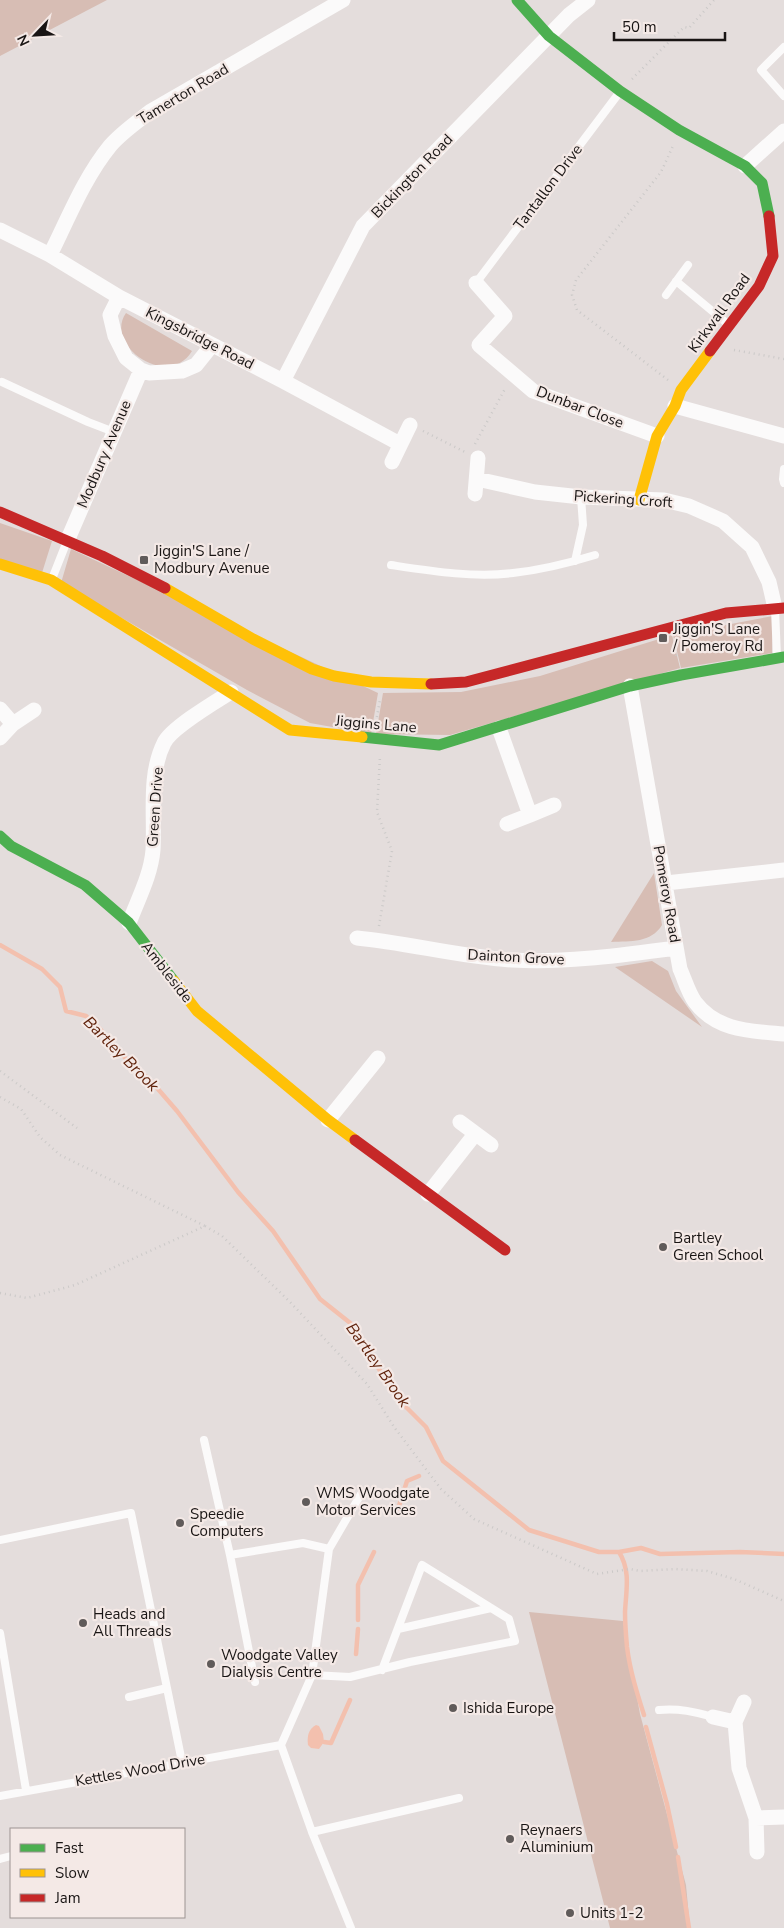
<svg xmlns="http://www.w3.org/2000/svg" width="784" height="1928" font-family="'Nunito Sans',sans-serif">
	<style>
		.green { fill: #d7bdb4 }
		.water { fill: #f3c0ae }
		.lines { fill: none; stroke-linecap: round; stroke-linejoin: round }
		.stream { stroke: #f3c0ae; stroke-width: 4.5 }
		.path { stroke: #cbc9c8; stroke-width: 2.5; stroke-dasharray: 1 4; stroke-linecap: butt }
		.lane { stroke: #fbfafa; stroke-width: 8 }
		.street { stroke: #fbfafa; stroke-width: 15 }
		.fast { stroke: #4caf50; stroke-width: 11 }
		.slow { stroke: #ffc107; stroke-width: 11 }
		.jam { stroke: #c62828; stroke-width: 11 }
		.poi-dot { fill: #605b5a; stroke: #f4e9e6; stroke-width: 2 }
		.labels { text-anchor: middle; dominant-baseline: central; stroke-width: 4.5; stroke-linejoin: round; paint-order: stroke }
		.street-label { font-size: 15px; fill: #191514; stroke: #f4e9e6 }
		.poi-label { font-size: 15px; fill: #191514; stroke: #f4e9e6; text-anchor: start }
		.water-label { font-size: 16px; font-style: italic; fill: #61230c; stroke: #f4e9e6 }
	</style>
	<rect width="100%" height="100%" fill="#e4dddc"/>
	<!-- green -->
	<path class="green" d="M0,0h107l-107,56z
		M126,313l66,38c-23,39 -89,-5 -66,-38z
		M0,523l52,18 -11,35 -41,-14z
		M71,549l307,144 -7,41 -61,-11 -63,-33 -186,-107z
		M773,616l-1,37 -91,15 -8,-33z
		M672,635l8,33 -230,67 -74,-1 7,-41 78,-1 79,-16z
		M654,873l8,52c-11,18 -31,16 -51,17z
		M652,961l16,10 8,20 26,36 -87,-60z
		M529,1612l94,9 17,93 46,171 4,43h-80z"/>
	<!-- water -->
	<path class="water" d="M316,1725l3,1 4,8 1,8 -5,7 -8,-1 -3,-3c-1,-8 0,-16 8,-20z"/>
	<g class="lines">
		<!-- stream -->
		<path class="stream" d="M0,945l42,24 18,18 6,24 20,5 14,13 28,32 23,20 26,30 61,81 35,39 47,68 34,27 25,43 24,35 23,23 17,34 86,69 70,22h20l22,-4 19,6 80,-2 44,2
			M398,1509l9,-28 12,-5
			M619,1552c12,19 7,39 6,60 0,12 1,24 2,35 3,24 10,46 17,68
			M358,1620v-35l16,-33
			M356,1654l2,-25
			M646,1727l21,77 9,43
			M324,1742l7,1 19,-43
			M678,1857l11,71"/>
		<!-- path -->
		<path class="path" d="M632,79l52,-52 5,1 25,-28
			M734,350l50,9
			M668,380l-91,-70 -5,-15 4,-15 85,-108 12,-26
			M423,431l42,21
			M475,444l31,-57
			M674,645l3,14
			M376,722l4,-22
			M379,926l13,-75 -15,-39 3,-56
			M0,1071l77,57
			M0,1097l21,12 19,28 20,18 145,71
			M0,1293l27,5 48,-13 130,-59 17,10 68,66 77,82 27,43 47,62 33,30 123,55 33,-5 10,2 35,-2 32,2 27,8 50,22"/>
		<!-- lane -->
		<path class="lane" d="M784,47l-23,23 23,26
			M676,281l53,44
			M476,283l143,-190
			M666,295l22,-30
			M2,382l86,40 26,10
			M784,469l-1,10 1,4
			M575,561l8,-36 -2,-28
			M391,565c40,6 83,13 122,8 28,-3 56,-10 82,-18
			M52,579l15,-38
			M775,609l2,48
			M204,1440l26,115 73,-12 26,6
			M0,1540l131,-27 36,175
			M230,1555l25,127
			M398,1629l93,-21
			M0,1633l26,157
			M312,1675l38,2 60,-15 105,-21 -6,-22 -87,-54 -40,105
			M129,1697l38,-9 15,74
			M659,1710c20,-2 36,2 54,7
			M0,1796l281,-51
			M312,1832l147,-34
			M0,1859l11,-3
			M351,1928l-39,-96 -31,-87 31,-70 17,-126 32,-55"/>
		<!-- street -->
		<path class="street" d="M745,166l39,-35
			M0,230l50,25 69,42 164,84 117,63
			M50,255c18,-36 34,-77 60,-109 11,-13 27,-24 41,-35l192,-111
			M476,283l29,33 -26,29 54,46 124,45
			M119,297l-9,18 5,21 11,22 15,12 8,3 33,-2 14,-6 16,-20
			M283,381l80,-155 206,-211 19,-15
			M675,406l109,30
			M392,462l18,-37
			M477,479l58,13 46,5 83,3 25,6 34,15 29,26 17,35 6,26
			M475,494l3,-36
			M68,539l73,-169
			M630,686l50,283c5,11 8,23 15,33 22,29 55,29 89,32
			M0,709l13,15
			M499,728l31,87 -23,9
			M0,738l13,-14 21,-14
			M530,815l24,-10
			M666,883l118,-13
			M129,923c9,-24 22,-48 24,-73 2,-34 -5,-75 11,-107 7,-15 51,-41 67,-51
			M357,938c52,5 103,19 155,22 56,3 110,-5 164,-12
			M328,1120l50,-62
			M460,1122l31,23
			M428,1194l47,-60
			M744,1702l-9,20 4,46 17,50 1,34
			M713,1717l22,5
			M756,1818l28,-1"/>
		<!-- fast -->
		<path class="fast" d="M517,0l32,36 71,55 59,39 66,36 17,17 7,33
			M362,737l77,8 191,-59 51,-11 103,-18
			M0,836l11,10 74,39 44,38 45,58"/>
		<!-- slow -->
		<path class="slow" d="M639,500l18,-64 18,-30 6,-16 29,-39
			M0,564l51,16 239,150 72,7
			M165,588l88,51 59,30 22,7 37,6 60,2
			M174,981l23,30 131,109 27,20"/>
		<!-- jam -->
		<path class="jam" d="M710,351l49,-65 14,-30 -4,-40
			M0,512l102,44 63,32
			M431,684l35,-2 260,-69 58,-5
			M355,1140l150,110"/>
	</g>
	<!-- markers -->
	<g class="poi-dot">
		<rect x="139" y="555" width="10" height="10" rx="2.5"/>
		<rect x="658" y="633" width="10" height="10" rx="2.5"/>
		<circle cx="663" cy="1247" r="5"/>
		<circle cx="306" cy="1502" r="5"/>
		<circle cx="180" cy="1523" r="5"/>
		<circle cx="83" cy="1623" r="5"/>
		<circle cx="211" cy="1664" r="5"/>
		<circle cx="453" cy="1708" r="5"/>
		<circle cx="510" cy="1839" r="5"/>
		<circle cx="570" cy="1913" r="5"/>
	</g>
	<g class="labels">
		<!-- street labels -->
		<g class="street-label">
			<text transform="translate(183 94) rotate(-31)">Tamerton Road</text>
			<text transform="translate(412 176) rotate(-46)">Bickington Road</text>
			<text transform="translate(548 187) rotate(-53)">Tantallon Drive</text>
			<text transform="translate(719 313) rotate(-54)">Kirkwall Road</text>
			<text transform="translate(200 338) rotate(27)">Kingsbridge Road</text>
			<text transform="translate(580 407) rotate(21)">Dunbar Close</text>
			<text transform="translate(104 454) rotate(-67)">Modbury Avenue</text>
			<text transform="translate(623 499) rotate(4)">Pickering Croft</text>
			<text transform="translate(376 724) rotate(5)">Jiggins Lane</text>
			<text transform="translate(155 807) rotate(-86)">Green Drive</text>
			<text transform="translate(667 894) rotate(80)">Pomeroy Road</text>
			<text transform="translate(516 957) rotate(3)">Dainton Grove</text>
			<text transform="translate(167 972) rotate(52)">Ambleside</text>
			<text transform="translate(140 1770) rotate(-10)">Kettles Wood Drive</text>
		</g>
		<!-- poi labels -->
		<g class="poi-label">
			<text x="154" y="551">Jiggin'S Lane /<tspan x="154" dy="17">Modbury Avenue</tspan></text>
			<text x="673" y="629">Jiggin'S Lane<tspan x="673" dy="17">/ Pomeroy Rd</tspan></text>
			<text x="673" y="1238">Bartley<tspan x="673" dy="17">Green School</tspan></text>
			<text x="316" y="1493">WMS Woodgate<tspan x="316" dy="17">Motor Services</tspan></text>
			<text x="190" y="1514">Speedie<tspan x="190" dy="17">Computers</tspan></text>
			<text x="93" y="1614">Heads and<tspan x="93" dy="17">All Threads</tspan></text>
			<text x="221" y="1655">Woodgate Valley<tspan x="221" dy="17">Dialysis Centre</tspan></text>
			<text x="463" y="1708">Ishida Europe</text>
			<text x="520" y="1830">Reynaers<tspan x="520" dy="17">Aluminium</tspan></text>
			<text x="580" y="1913">Units 1-2</text>
		</g>
		<!-- water labels -->
		<g class="water-label">
			<text transform="translate(121 1054) rotate(45)">Bartley Brook</text>
			<text transform="translate(378 1365) rotate(55)">Bartley Brook</text>
		</g>
	</g>
	<!-- legend -->
	<rect x="10" y="1828" width="175" height="90" fill="#f4e9e6" stroke="#9c9492"/>
	<rect x="20" y="1844" width="25" height="8" fill="#4caf50" stroke="#9c9492"/>
	<text x="55" y="1853" font-size="15" fill="#191514">Fast</text>
	<rect x="20" y="1869" width="25" height="8" fill="#ffc107" stroke="#9c9492"/>
	<text x="55" y="1878" font-size="15" fill="#191514">Slow</text>
	<rect x="20" y="1894" width="25" height="8" fill="#c62828" stroke="#9c9492"/>
	<text x="55" y="1903" font-size="15" fill="#191514">Jam</text>
	<!-- north arrow -->
	<g transform="translate(35 35) rotate(245)" stroke="#f4e9e6" stroke-width="4" paint-order="stroke">
	<path d="M0-4L9 19L0 12L-9 19Z" fill="#191514"/>
	<text y="-8" font-size="14" font-weight="bold" text-anchor="middle" fill="#191514">N</text>
	</g>
	<!-- scale -->
	<path d="M614 32v8h111v-8" fill="none" stroke="#191514" stroke-width="2.5"/>
	<text x="622" y="32" font-size="15" fill="#191514" stroke="#f4e9e6" stroke-width="4" paint-order="stroke">50 m</text>
</svg>
